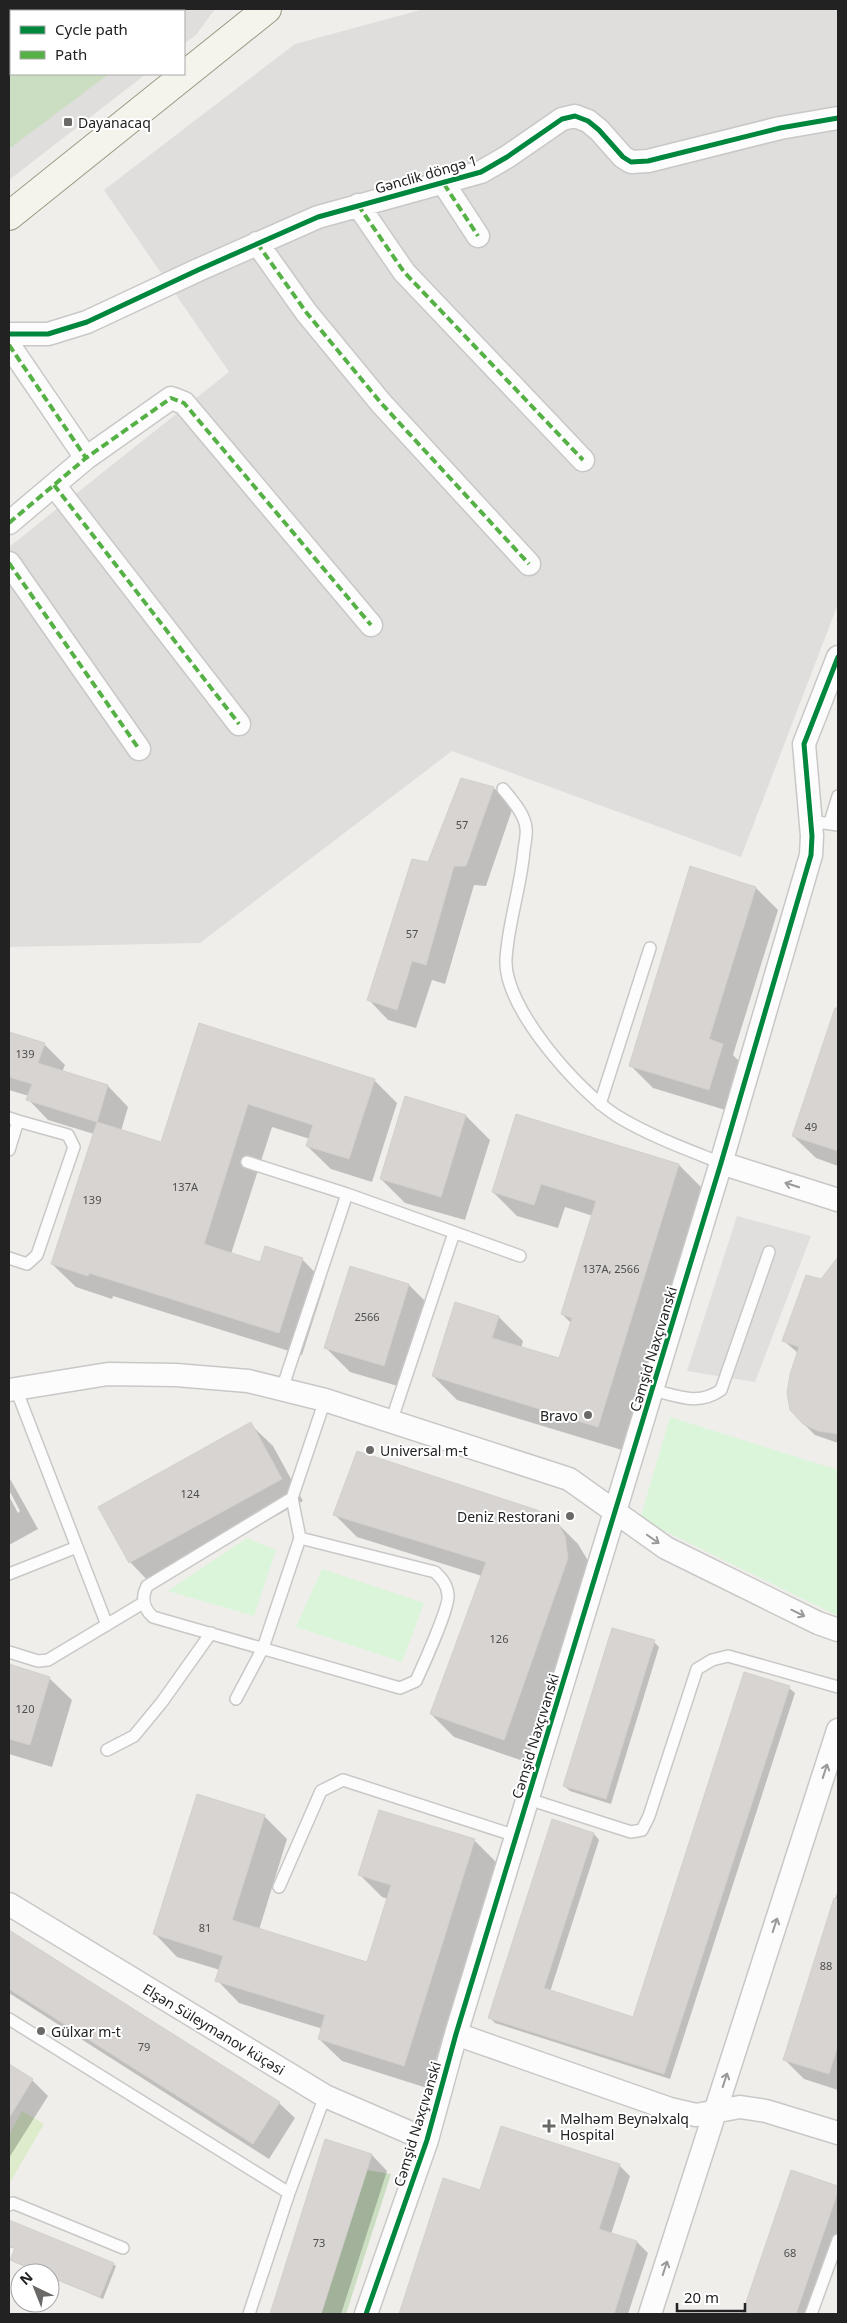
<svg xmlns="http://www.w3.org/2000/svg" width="847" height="2323" font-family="'Noto Sans',sans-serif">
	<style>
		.residential { fill: #dfdedc }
		.grass { fill: #ddeccb }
		.forest { fill: #cbdec1 }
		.park { fill: #daf5da }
		.parking { fill: #e0dfde }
		.shadow { fill: #0003 }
		.building { fill: #d7d4d2; stroke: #d3d0cc }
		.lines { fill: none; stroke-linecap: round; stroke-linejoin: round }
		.service-casing { stroke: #c9c8c7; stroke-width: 14 }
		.minor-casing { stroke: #c9c8c7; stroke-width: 25 }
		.secondary-casing { stroke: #999a82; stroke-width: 30 }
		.service { stroke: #fdfcfc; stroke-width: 11 }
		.minor { stroke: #fdfcfc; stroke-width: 22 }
		.secondary { stroke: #f4f4ed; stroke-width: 28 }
		.quiet { stroke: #55b145; stroke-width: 4; stroke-dasharray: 8 4; stroke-linecap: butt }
		.cycleway-casing { stroke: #fff; stroke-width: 8 }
		.cycleway { stroke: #00873e; stroke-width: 5 }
		.oneway { stroke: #9a9a9a }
		.poi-dot { fill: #6a6968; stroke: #fff; stroke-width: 2 }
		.labels { text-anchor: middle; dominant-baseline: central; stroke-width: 4; stroke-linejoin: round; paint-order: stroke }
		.number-label { font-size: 11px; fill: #4f4e4e }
		.poi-label { font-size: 14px; fill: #222; stroke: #fff; text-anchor: start }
		.street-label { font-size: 14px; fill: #222; stroke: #fff }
	</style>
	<rect width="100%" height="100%" fill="#f0eeeb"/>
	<!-- residential -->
	<path class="residential" d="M9,9h206l-19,26 -12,9v-33h-173v63h135l-137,106z
		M424,9h414v595l-97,253 -289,-106 -252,192 -191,4v-400l220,-175 -125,-182 191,-146z"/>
	<!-- grass -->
	<path class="grass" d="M22,2111l22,13 -35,60v-49z"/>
	<!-- forest -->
	<path class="forest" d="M9,9h153l5,2h-156v63h98l-100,75z
		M367,2170l24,4 -45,140h-25z"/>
	<!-- park -->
	<path class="park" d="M670,1417l168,53v146l-198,-97z
		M247,1538l29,12 -22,66 -86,-25z
		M322,1569l102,34 -22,59 -106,-35z"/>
	<!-- parking -->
	<path class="parking" d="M737,1216l74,20 -56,146 -68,-11z"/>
	<!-- shadow -->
	<path class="shadow" d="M494,788l19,19 -27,79 -12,-1 -29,99 -13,-4 -16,48 -28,-8 -19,-20z
		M756,888l22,22 -45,145 12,12 -13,45 -79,-24 -23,-23z
		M838,1003v163l-22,-8 -23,-22z
		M200,1025l174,55 23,23 -25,79 -41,-13 -24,-23 3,-7 -38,-12 -41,127 30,10 41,-5 23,24 -23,72 -189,-59 -1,3 -36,-12 -24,-23 42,-130 -46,-14 -20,-21 1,-3 -20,-6v-57l35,11 21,21 -3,7 46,14 20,21 -7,24 41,13z
		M466,1116l24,24 -25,80 -60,-17 -24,-24z
		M516,1116l163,49 24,24 -81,261 -165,-50 -24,-24 66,-59 24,24 -2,7 39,12 11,-37 -9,-9 31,-98 -28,-9 -7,21 -41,-12 -24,-24z
		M838,1262v181l-23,-8 -11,-11 -6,-71 -14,-12 38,-60z
		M351,1267l58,18 24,24 -25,80 -58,-17 -24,-24z
		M250,1424l23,22 30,55 -151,84 -22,-23z
		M9,1477l29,52 -29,16v-49l9,17 2,-2 -11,-21z
		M335,1515l220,6 23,23 9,15 3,22 -64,181 -72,-25 -23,-23 51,-138 -125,-39z
		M654,1642l5,5 -48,157 -41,-13 -6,-5z
		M9,1666l40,12 23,22 -20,67 -43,-13z
		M789,1688l6,5 -125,386 -175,-56 -6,-6 64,-196 41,13 5,6 -49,152 84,26z
		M264,1816l23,23 -28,91 109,33 20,-64 -6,-2 -22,-22 114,-35 23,23 -70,225 -85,-27 -23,-22 4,-10 -84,-26 -22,-23 3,-10 -43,-13 -22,-23z
		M838,1890v200l-34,-11 -20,-20z
		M9,1931l270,172 16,15 -26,41 -260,-166z
		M9,2066l23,14 16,16 -39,62z
		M326,2141l46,14 15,16 -46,143h-70z
		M619,2165l11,11 -19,58 26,8 11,11 -20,61h-228l43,-134 38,12z
		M792,2172l46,15v63l-22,64h-73z
		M11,2222l102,42 3,2 -13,33 -53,-22v-4h-10l-26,-11 -3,-2 5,-11 -7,-2z"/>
	<!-- building -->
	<path class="building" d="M461,778l33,9 -28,79h-12l-28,99 -14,-4 -15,49 -30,-10 45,-141 16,3z
		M690,866l66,21 -47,152 14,5 -14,46 -80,-24z
		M835,1008l3,1v142l-46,-15z
		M199,1023l176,56 -26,80 -43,-13 7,-21 -65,-21 -44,140 56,18 5,-16 38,12 -24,75 -190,-60 -1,3 -37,-12 46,-142 64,20z
		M9,1032l36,11 -7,20 70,22 -11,37 -71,-22 6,-16 -23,-7z
		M405,1096l61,19 -25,82 -61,-18z
		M516,1114l163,50 -81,263 -166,-51 23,-74 44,14 -7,22 67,20 13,-40 -11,-4 35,-113 -55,-17 -7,21 -42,-13z
		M838,1257v177l-20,-3 -15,-7 -13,-14 -3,-17 3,-19 9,-27 -17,-6 24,-66 15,4z
		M350,1266l59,18 -25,82 -60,-18z
		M251,1422l31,57 -153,84 -31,-56z
		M357,1451l180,59 19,10 9,16 3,22 -64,182 -74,-26 56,-152 -153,-47z
		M612,1628l43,12 -49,159 -43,-13z
		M9,1664l41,13 -20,68 -21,-6z
		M744,1672l46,14 -126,388 -176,-56 64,-199 42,14 -50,155 89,29z
		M197,1794l68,21 -33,105 135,42 24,-77 -33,-10 21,-65 96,29 -71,227 -86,-27 7,-24 -110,-34 8,-25 -70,-22z
		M834,1898l4,1v146l-9,29 -46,-14z
		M9,1930l271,172 -27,42 -244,-155z
		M9,2064l24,15 -24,39z
		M501,2126l119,38 -21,65 38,12 -23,73h-215l44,-136 37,12z
		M325,2139l47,15 -5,16 -46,144h-51z
		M791,2170l47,16v5l-42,123h-54z
		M9,2220l105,43 -14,34 -50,-20v-4h-9l-31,-13 5,-12 -6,-2z"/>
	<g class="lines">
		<!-- service casing -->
		<g class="service-casing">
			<path id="service" d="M503,789c8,10 22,25 23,39 1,6 -1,15 -2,22 -3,37 -16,73 -18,109 -3,48 73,133 111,157 33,20 69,33 104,47
				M810,821l28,4
				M830,822l8,-26
				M600,1104l50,-156
				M9,1118l9,3 -9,29
				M247,1162l100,32 173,62
				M9,1258l18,6 10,-9 37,-108 -6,-12 -50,-14
				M16,1389l91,236
				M282,1389l65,-195
				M653,1390c25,6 45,16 68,0l48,-138
				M391,1422l63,-189
				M300,1538l135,34c7,7 12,12 13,23 2,11 -26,73 -32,86l-16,7 -247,-71c-10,-9 -12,-19 -6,-31l145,-88 33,-98
				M9,1574l68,-27
				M9,1652l29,9 10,-1 95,-57
				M236,1699l27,-51 37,-110 -8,-40
				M107,1750l27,-14 28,-34 49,-69
				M528,1799l103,33 11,-2 7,-14 48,-147 15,-9 16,-4 110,31
				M279,1887l42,-96 22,-11 173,56
				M9,2019l280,174
				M9,2205l4,-2 110,45
				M249,2314l40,-121 36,-97
				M811,2314l27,-74"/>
		</g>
		<!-- minor casing -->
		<g class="minor-casing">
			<path id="minor" d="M444,184l34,52
				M358,205l46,67 179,188
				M257,243l49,69 75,91 148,161
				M9,334h39l39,-12 111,-52 120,-53 163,-45 26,-15 55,-38 13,-3 13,5 11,9 24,27 8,5 17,-1 132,-33 58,-10
				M9,345l77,113
				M54,485l185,239
				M9,523l77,-65 85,-60 13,5 187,222
				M9,563l130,186
				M721,1163l117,37
				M9,1390l99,-16 68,1 72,6 77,19 244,79 97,69 152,75 20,7
				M9,1904l316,192 102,44
				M456,2034l214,75 26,6 44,-8 26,4 72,22
				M366,2314l61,-174 29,-106 265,-871 90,-308 1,-19 -8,-92 34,-87
				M650,2314l188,-584"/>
		</g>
		<!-- secondary casing -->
		<g class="secondary-casing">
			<path id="secondary" d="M9,216l258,-207"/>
		</g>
		<!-- service -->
		<use href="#service" class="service"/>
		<!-- minor -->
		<use href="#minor" class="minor"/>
		<!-- secondary -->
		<use href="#secondary" class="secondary"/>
		<!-- quiet -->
		<path class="quiet" d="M444,184l34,52
			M358,205l46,67 179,188
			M257,243l49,69 75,91 148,161
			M9,345l77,113
			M54,485l185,239
			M9,523l77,-65 85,-60 13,5 187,222
			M9,563l130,186"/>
		<!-- cycleway casing -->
		<g class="cycleway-casing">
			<path id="cycleway" d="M9,334h39l39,-12 111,-52 120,-53 163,-45 26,-15 55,-38 13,-3 13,5 11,9 24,27 8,5 17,-1 132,-33 58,-10
				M366,2314l61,-174 29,-106 265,-871 90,-308 1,-19 -8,-92 34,-87"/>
		</g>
		<!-- cycleway -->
		<use href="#cycleway" class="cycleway"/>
	</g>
	<!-- one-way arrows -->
	<defs><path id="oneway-shaft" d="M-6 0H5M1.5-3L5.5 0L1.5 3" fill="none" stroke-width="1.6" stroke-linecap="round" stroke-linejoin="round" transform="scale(1.25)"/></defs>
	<g class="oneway">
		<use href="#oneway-shaft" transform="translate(792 1185) rotate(-162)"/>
		<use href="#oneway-shaft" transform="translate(653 1539) rotate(35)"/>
		<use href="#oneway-shaft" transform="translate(798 1613) rotate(26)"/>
		<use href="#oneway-shaft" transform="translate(825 1771) rotate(-72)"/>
		<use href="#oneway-shaft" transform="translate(775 1925) rotate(-72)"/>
		<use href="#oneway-shaft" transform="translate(725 2080) rotate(-72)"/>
		<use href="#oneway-shaft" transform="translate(665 2268) rotate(-72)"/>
	</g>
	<!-- markers -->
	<g class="poi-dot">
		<rect x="63" y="117" width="10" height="10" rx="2.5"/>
		<circle cx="588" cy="1415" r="5"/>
		<circle cx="370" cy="1450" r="5"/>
		<circle cx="570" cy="1516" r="5"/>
		<circle cx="41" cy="2031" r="5"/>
		<path d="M546.5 2118.5h5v5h5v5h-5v5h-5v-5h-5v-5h5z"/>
	</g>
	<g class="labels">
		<!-- number labels -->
		<g class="number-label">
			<text x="462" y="824">57</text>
			<text x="412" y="933">57</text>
			<text x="25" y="1053">139</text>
			<text x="811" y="1126">49</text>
			<text x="185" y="1186">137A</text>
			<text x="92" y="1199">139</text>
			<text x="611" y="1268">137A, 2566</text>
			<text x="367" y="1316">2566</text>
			<text x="190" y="1493">124</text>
			<text x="499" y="1638">126</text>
			<text x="25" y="1708">120</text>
			<text x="205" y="1927">81</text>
			<text x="826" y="1965">88</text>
			<text x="144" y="2046">79</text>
			<text x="319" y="2242">73</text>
			<text x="790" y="2252">68</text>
		</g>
		<!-- poi labels -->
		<g class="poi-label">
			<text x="78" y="122">Dayanacaq</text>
			<text x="578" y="1415" text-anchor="end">Bravo</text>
			<text x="380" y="1450">Universal m-t</text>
			<text x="560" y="1516" text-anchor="end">Deniz Restorani</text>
			<text x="51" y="2031">Gülxar m-t</text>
			<text x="560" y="2118">Məlhəm Beynəlxalq<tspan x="560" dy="16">Hospital</tspan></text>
		</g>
		<!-- street labels -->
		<g class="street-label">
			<text transform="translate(426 174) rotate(-16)">Gənclik döngə 1</text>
			<text transform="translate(653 1349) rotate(-73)">Cəmşid Naxçıvanski</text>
			<text transform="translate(535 1736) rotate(-73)">Cəmşid Naxçıvanski</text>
			<text transform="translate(214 2029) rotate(31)">Elşən Süleymanov küçəsi</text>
			<text transform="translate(417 2124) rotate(-73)">Cəmşid Naxçıvanski</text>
		</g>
	</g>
	<!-- border -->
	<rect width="847" height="2323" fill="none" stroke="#222222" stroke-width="20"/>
	<!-- legend -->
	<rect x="10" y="10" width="175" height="65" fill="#ffffff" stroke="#a7a7a7"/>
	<rect x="20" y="26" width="25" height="8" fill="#00873e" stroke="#a7a7a7"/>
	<text x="55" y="35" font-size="15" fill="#222222">Cycle path</text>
	<rect x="20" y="51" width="25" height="8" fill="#55b145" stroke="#a7a7a7"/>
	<text x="55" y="60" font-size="15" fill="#222222">Path</text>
	<!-- north arrow -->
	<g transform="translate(35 2288) rotate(317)"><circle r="24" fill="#ffffff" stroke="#a7a7a7"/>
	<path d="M0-4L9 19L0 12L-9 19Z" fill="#6a6968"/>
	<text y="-8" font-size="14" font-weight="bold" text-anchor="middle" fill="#222222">N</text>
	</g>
	<!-- scale -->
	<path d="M677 2303v8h68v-8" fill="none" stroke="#222222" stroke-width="2.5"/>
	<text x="684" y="2303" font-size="15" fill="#222222" stroke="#ffffff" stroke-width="4" paint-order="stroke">20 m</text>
</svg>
